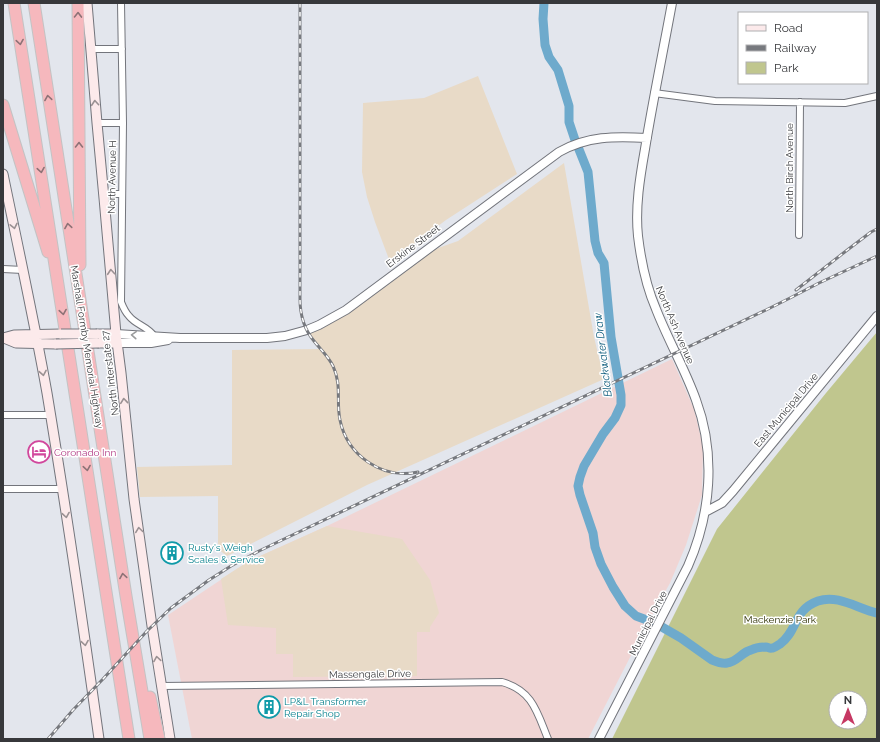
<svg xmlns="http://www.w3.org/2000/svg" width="880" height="742" font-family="Raleway,sans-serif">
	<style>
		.commercial { fill: #f0d5d4 }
		.industrial { fill: #e8dac7 }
		.green { fill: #c0c68e; fill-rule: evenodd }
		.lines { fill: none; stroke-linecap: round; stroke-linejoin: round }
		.river { stroke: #6eaacc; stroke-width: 9 }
		.minor-casing { stroke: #73757c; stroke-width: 8 }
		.tertiary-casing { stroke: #73757c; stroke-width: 10 }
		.secondary-casing { stroke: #73757c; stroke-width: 11 }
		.motorway-casing { stroke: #c3c3c4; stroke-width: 13 }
		.minor { stroke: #fff; stroke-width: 6 }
		.tertiary { stroke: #fff; stroke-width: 8 }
		.secondary { stroke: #fceaeb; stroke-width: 9 }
		.motorway { stroke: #f6b8bd; stroke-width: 11 }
		.rail-casing { stroke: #77797e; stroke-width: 3 }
		.rail { stroke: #fff; stroke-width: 1.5; stroke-dasharray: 4.5; stroke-linecap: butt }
		.secondary-bridge-casing { stroke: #73757c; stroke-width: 11; stroke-linecap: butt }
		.secondary-bridge { stroke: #fceaeb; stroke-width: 9 }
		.oneway { stroke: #8d7276 }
		.oneway2 { stroke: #9a9193 }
		.oneway3 { stroke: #9b9c9d }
		.labels { text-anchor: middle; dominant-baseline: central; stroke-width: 3; stroke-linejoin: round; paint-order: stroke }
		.street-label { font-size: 10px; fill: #37383b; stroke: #fff }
		.hotel-label { font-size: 10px; fill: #b23c85; stroke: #fff; text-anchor: start }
		.culture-label { font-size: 10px; fill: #0d838f; stroke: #fff; text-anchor: start }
		.park-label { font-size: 10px; fill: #2c2f00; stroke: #fff }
		.water-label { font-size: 11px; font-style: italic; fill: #095879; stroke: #fff }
	</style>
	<rect width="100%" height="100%" fill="#e3e6ed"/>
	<!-- commercial -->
	<path class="commercial" d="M672,359l22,50 9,37 -1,49 -16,50 -16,38 -28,51 -54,105h-396l-24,-124 81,-54 78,-35z"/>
	<!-- industrial -->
	<path class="industrial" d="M478,76l39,98 -71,46 -56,42 -15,-40 -8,-25 -5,-25 1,-69 61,-5z
		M564,163l30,174 10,42 -237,106 -140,71 -9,-7v-53l-78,1 -3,-30 95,-2v-115l87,-1 -6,-7 -6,-9 25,-10 20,-14 75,-57 31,-11z
		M327,526l75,13 28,41 9,33 -9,14v5h-13v44l-124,1v-23h-17v-26l-48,-3 -7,-46 28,-18z"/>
	<!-- green -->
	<path class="green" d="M877,332v407h-265l105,-210 109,-136zM836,698h24v24h-24z"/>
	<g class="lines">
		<!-- river -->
		<path class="river" d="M544,3l-1,16 2,26 4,12 9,13 11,36v16l6,18
			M578,147l10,25 7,69 3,12 6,10 7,74 10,58v10l-6,13 -12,16 -19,32 -4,11 -2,9 2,9 13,38 2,14 6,17 12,23 12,19 11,10 19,7 26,15 31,22c5,2 10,4 15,3 10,-1 15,-11 24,-13 4,-2 10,-3 15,-3 2,0 4,2 6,1 2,0 6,-3 8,-4 18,-13 13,-34 38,-43 20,-7 40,8 59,12"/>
		<!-- minor casing -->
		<g class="minor-casing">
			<path id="minor" d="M121,3l2,120 -2,179c2,5 5,11 8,14 7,9 18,10 25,20
				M91,49h31
				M654,93l61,8 130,2 32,-7
				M97,123h26
				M104,194h18
				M799,235l1,-133
				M3,269l20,1
				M3,415h47
				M3,489h59
				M162,686l340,-4c31,9 35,30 46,57"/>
		</g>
		<!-- tertiary casing -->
		<g class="tertiary-casing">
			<path id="tertiary" d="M116,334l64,4h87l18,-2 22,-6 12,-5 27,-15 213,-158c28,-16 56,-16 88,-14
				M117,343h34l17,-3
				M705,512l17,-9 11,-12 144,-175
				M599,739l89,-173c23,-52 28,-112 8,-166 -11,-31 -28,-60 -40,-91 -10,-23 -15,-48 -18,-73 -3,-29 2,-59 7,-87 8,-49 18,-97 27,-146"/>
		</g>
		<!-- secondary casing -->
		<g class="secondary-casing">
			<path id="secondary" d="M87,3l10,120 7,75 12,136 5,39 13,126 18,127 18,113
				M3,174c15,73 31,146 44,219 19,115 36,231 52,346
				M97,334h19
				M3,338l11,-3 47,-1
				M4,338l12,5 40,1
				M99,343h18"/>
		</g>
		<!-- motorway casing -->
		<g class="motorway-casing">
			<path id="motorway" d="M14,3l115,736
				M34,3l92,593 24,143
				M78,3l2,262
				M3,105l45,147
				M150,697l9,42"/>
		</g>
		<!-- minor -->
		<use href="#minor" class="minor"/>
		<!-- tertiary -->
		<use href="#tertiary" class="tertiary"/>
		<!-- secondary -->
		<use href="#secondary" class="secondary"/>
		<!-- motorway -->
		<use href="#motorway" class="motorway"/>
		<!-- rail casing -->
		<g class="rail-casing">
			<path id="rail" d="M300,3v296c0,15 4,30 14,42 7,9 14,15 19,25 9,19 3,35 7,54 7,35 42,60 78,52
				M796,290l50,-39 25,-19 6,-3
				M48,739l25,-29 30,-31 44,-48 24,-23 38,-28 22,-14 28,-15 23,-11 484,-230 24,-12 29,-15 58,-27"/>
		</g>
		<!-- rail -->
		<use href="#rail" class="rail"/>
		<!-- secondary-bridge casing -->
		<g class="secondary-bridge-casing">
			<path id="secondary-bridge" d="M61,334h36
				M56,344l43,-1"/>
		</g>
		<!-- secondary-bridge -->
		<use href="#secondary-bridge" class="secondary-bridge"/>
	</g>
	<!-- one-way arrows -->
	<defs><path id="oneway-chevron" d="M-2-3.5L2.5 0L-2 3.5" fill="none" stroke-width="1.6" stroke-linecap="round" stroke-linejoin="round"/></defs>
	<g class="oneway">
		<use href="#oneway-chevron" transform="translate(78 15) rotate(-89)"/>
		<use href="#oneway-chevron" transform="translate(20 42) rotate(81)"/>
		<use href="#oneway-chevron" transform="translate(48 98) rotate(-99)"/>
		<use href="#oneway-chevron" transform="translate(79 145) rotate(-90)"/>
		<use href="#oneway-chevron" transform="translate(41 170) rotate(81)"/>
		<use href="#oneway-chevron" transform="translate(68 226) rotate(-99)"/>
		<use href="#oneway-chevron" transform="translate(63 312) rotate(81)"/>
		<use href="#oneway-chevron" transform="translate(87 468) rotate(81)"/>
		<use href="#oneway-chevron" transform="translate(123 576) rotate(-99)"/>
	</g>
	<g class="oneway2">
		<use href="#oneway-chevron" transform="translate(95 103) rotate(-95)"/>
		<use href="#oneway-chevron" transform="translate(14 226) rotate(78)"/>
		<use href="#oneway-chevron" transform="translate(111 272) rotate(-95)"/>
		<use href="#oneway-chevron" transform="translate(43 373) rotate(80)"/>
		<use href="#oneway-chevron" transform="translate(124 401) rotate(-96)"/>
		<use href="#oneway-chevron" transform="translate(66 515) rotate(81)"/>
		<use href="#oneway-chevron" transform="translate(139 530) rotate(-98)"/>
		<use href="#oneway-chevron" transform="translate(85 643) rotate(81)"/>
		<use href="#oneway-chevron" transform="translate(157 659) rotate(-99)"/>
	</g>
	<use class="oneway3" href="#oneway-chevron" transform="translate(134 335) rotate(-176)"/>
	<!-- icons -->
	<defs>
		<g id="hotel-ring" transform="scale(1.15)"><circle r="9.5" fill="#fff" stroke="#d1479c" stroke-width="1.5"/><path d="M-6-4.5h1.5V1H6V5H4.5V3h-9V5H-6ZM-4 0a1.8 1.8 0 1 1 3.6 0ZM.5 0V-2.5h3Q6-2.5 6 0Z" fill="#d1479c"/></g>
		<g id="building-ring" transform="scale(1.15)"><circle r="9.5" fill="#fff" stroke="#0f9aa8" stroke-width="1.5"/><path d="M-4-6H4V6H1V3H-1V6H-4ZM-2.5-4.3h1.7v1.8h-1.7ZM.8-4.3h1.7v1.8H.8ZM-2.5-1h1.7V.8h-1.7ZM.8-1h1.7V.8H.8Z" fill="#0f9aa8"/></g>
	</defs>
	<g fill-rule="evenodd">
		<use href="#hotel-ring" x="39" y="452"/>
		<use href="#building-ring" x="172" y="553"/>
		<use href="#building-ring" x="269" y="707"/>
	</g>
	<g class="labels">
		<!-- street labels -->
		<g class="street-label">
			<text transform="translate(789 168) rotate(-90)">North Birch Avenue</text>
			<text transform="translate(112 177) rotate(-89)">North Avenue H</text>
			<text transform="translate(413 246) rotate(-37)">Erskine Street</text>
			<text transform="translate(675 325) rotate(67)">North Ash Avenue</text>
			<text transform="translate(87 347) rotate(81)">Marshall Formby Memorial Highway</text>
			<text transform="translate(110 373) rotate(-97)">North Interstate 27</text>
			<text transform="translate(786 410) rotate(-50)">East Municipal Drive</text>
			<text transform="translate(648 623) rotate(-63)">Municipal Drive</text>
			<text transform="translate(370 674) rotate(-1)">Massengale Drive</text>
		</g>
		<!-- hotel labels -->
		<g class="hotel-label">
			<text x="54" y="452">Coronado Inn</text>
		</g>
		<!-- culture labels -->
		<g class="culture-label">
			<text x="188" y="547">Rusty's Weigh<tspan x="188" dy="12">Scales &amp; Service</tspan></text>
			<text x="284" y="701">LP&amp;L Transformer<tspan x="284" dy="12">Repair Shop</tspan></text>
		</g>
		<!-- park labels -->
		<g class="park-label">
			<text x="780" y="619">Mackenzie Park</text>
		</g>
		<!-- water labels -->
		<g class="water-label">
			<text transform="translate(603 355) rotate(-97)">Blackwater Draw</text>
		</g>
	</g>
	<!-- border -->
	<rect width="880" height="742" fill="none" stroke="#37383b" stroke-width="8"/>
	<!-- legend -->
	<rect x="738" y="12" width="130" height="72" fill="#ffffff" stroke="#afafb1"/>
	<rect x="746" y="25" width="20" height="6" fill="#fceaeb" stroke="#afafb1"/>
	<text x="774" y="32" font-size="12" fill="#37383b">Road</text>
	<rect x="746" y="45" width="20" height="6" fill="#77797e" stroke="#afafb1"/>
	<text x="774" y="52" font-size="12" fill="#37383b">Railway</text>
	<rect x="746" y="62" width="20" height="12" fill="#c0c68e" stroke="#afafb1"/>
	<text x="774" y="72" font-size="12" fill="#37383b">Park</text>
	<!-- north arrow -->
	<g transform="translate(848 710)"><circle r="19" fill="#ffffff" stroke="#afafb1"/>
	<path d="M0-3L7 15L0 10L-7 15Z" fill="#c63863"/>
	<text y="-6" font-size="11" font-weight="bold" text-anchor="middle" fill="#37383b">N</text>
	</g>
</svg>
